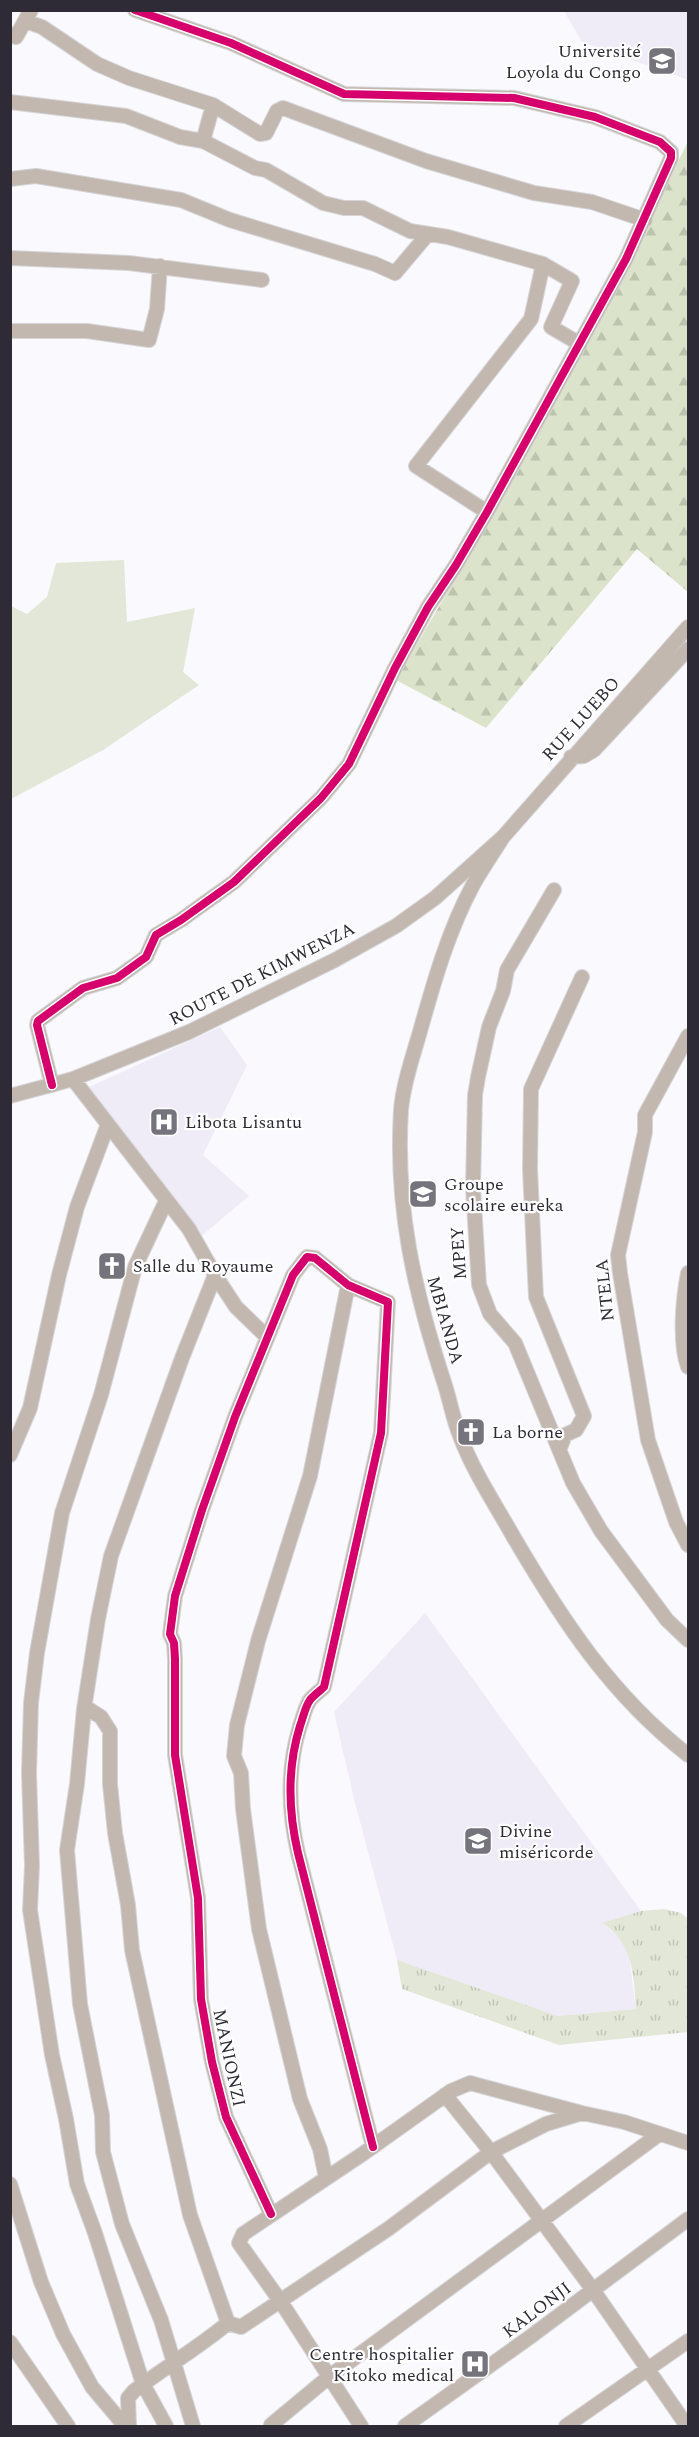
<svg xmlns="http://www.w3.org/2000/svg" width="699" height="2437" font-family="Spectral,serif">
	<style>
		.built { fill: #efecf7 }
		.grass { fill: url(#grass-tufts) }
		.forest { fill: url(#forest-firs) }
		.green { fill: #e2e7d7 }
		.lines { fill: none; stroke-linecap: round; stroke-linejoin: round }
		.minor-casing { stroke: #d5d5d8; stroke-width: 16 }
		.minor { stroke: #c3b8b0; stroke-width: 14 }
		.cycleway-casing { stroke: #fff; stroke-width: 11 }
		.cycleway { stroke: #d6006c; stroke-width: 8 }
		.labels { text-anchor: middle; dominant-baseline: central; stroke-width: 4.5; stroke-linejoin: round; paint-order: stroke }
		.poi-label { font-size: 18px; fill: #2e2b36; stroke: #fff; text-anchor: start }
		.street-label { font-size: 18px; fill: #2e2b36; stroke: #fff }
	</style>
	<defs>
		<pattern id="grass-tufts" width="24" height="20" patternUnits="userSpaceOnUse" patternTransform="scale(1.5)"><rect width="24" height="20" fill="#e2e7d7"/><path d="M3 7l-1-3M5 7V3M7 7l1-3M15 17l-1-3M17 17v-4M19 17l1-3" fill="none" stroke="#c2c6b9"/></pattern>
		<pattern id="forest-firs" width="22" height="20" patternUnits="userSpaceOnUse" patternTransform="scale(1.5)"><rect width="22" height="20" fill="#dbe4ca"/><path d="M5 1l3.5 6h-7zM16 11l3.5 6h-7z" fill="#bcc4ae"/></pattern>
	</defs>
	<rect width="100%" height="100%" fill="#faf9fd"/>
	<!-- built -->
	<path class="built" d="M564,11h124v69l-106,-38z
		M220,1027l27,38 -44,90 46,41 -50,42 -114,-149z
		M425,1613l216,298 -38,12 19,16 6,10 8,60 -78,7 -161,-56 -43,-161 -20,-87z"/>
	<!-- grass -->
	<path class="grass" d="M664,1909l17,4 7,6v113l-129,13 -157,-56 -5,-29 161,56 78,-7c-2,-32 -3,-68 -34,-86l39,-12z"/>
	<!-- forest -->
	<path class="forest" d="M688,142v450l-51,-43 -151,179 -90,-48 106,-181z"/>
	<!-- green -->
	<path class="green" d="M124,560l3,62 68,-14 -12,64 16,13 -96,65 -92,49v-193l16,8 20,-17 9,-34z"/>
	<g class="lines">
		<!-- minor casing -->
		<g class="minor-casing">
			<path id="minor" d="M25,21l17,6 55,37 32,14 84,27 47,29 6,-1 11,-22 6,-3 143,53 108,32 58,9 53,18
				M10,34l6,3 15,-27
				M10,102l116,14 54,21 23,4 52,27 11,2 57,33 21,5h19l47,23 38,6 95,27 29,17 -21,46 29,17
				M203,141l10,-36
				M10,179l26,-3 145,24 49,20 145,44 20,9 33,-39
				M10,258l119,5 133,17
				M10,331h77l62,9 8,-31 3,-43
				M487,512l-71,-46 115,-147 12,-55
				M571,757l13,-1 10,-6 94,-101
				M503,837c-10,16 -21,32 -30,48 -25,46 -40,100 -54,150 -7,24 -16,50 -18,75 -6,97 13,180 43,272 6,18 9,37 16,54 13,35 35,68 53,100 49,84 98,159 175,219
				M554,890l-47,80 -4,21 -14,36 -11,50 -3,18 -2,93 6,97 11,29 25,29 58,140 28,48 66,89 21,20
				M688,1036l-43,79v17l-27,123 2,18 28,167 28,82 12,23
				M73,1079l116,150 26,46 21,32 31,30
				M52,1085l-15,-60 1,-4 45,-33 34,-10 29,-21 10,-22 25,-15 53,-38 87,-84 28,-34 46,-96 33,-61 28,-42 31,-53 139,-253 45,-101v-6l-11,-10 -65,-25 -81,-19 -170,-4 -113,-51 -96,-33
				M10,1096l63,-17 116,-47 146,-72 61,-34 39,-28 68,-61 185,-210
				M166,1201l-31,66 -34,128 -39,118 -25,140 -6,50 -2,70 3,93 -2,44 22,145 14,64 11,65 18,49 48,151 23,42
				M688,1273c-5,25 -9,70 0,94
				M560,1448l5,-13 11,-5 8,-14 -48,-119 -6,-128 1,-80 51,-112
				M10,1455l20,-47 29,-133 18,-68 31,-83
				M84,1709l6,1 11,7 9,14v53l5,49 13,72 4,45 58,265 38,108 13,4 147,-98 103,-77 55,-28 36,-11
				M445,2095l46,57 102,138 94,136
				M326,2178l-6,-29 -20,-50 -41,-170 -16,-120 -2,-36 -7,-17 3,-31 21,-84 52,-165 38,-191
				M10,2184l31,98 22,52 29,53 33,39
				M271,2214l-45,-97 -14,-55 -11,-63 -3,-101 -23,-143v-96l-1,-16 -4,-9 5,-38 27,-86 33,-93 58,-142 14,-18 8,1 33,27 40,17 -7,131 -57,254c-4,4 -10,8 -14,13 -5,7 -7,18 -10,26 -13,42 -12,84 -2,127l75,294
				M10,2342l58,84
				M271,2425l59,-49 328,-241
				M129,2426l-1,-28 6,-7c31,-24 64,-43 94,-68
				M193,2426l-32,-106 -39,-96 -19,-72 -1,-37 -22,-111 -13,-154 10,-66 7,-75 14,-90 13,-63 71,-198 33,-83
				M361,2426l-80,-124 -42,-59 4,-9 121,-81 87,-62 19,-8 112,30 42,9 64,21
				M405,2426l125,-89 158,-118
				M566,2426l122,-85"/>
		</g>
		<!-- minor -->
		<use href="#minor" class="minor"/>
		<!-- cycleway casing -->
		<g class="cycleway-casing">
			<path id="cycleway" d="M52,1085l-15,-60 1,-4 45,-33 34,-10 29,-21 10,-22 25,-15 53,-38 87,-84 28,-34 46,-96 33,-61 28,-42 31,-53 139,-253 45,-101v-6l-11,-10 -65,-25 -81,-19 -170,-4 -113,-51 -96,-33
				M271,2214l-45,-97 -14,-55 -11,-63 -3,-101 -23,-143v-96l-1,-16 -4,-9 5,-38 27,-86 33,-93 58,-142 14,-18 8,1 33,27 40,17 -7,131 -57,254c-4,4 -10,8 -14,13 -5,7 -7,18 -10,26 -13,42 -12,84 -2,127l75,294"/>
		</g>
		<!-- cycleway -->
		<use href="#cycleway" class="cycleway"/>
	</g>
	<!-- icons -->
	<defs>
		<g id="university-square" transform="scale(1.5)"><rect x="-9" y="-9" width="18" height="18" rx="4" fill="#75737c" stroke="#fff"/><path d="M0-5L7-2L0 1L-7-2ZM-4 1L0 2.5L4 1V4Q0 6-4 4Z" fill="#fff"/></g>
		<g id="hospital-square" transform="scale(1.5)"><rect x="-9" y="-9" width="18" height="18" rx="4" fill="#75737c" stroke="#fff"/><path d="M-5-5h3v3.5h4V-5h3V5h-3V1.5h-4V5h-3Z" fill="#fff"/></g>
		<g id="school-square" transform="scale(1.5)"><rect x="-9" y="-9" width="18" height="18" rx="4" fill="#75737c" stroke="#fff"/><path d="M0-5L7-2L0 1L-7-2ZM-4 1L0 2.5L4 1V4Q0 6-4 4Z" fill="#fff"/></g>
		<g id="church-square" transform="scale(1.5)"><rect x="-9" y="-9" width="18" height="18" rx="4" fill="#75737c" stroke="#fff"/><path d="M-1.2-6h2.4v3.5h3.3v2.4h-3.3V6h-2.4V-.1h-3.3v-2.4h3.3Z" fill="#fff"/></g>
	</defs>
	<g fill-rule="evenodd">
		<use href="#university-square" x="662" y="61"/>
		<use href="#hospital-square" x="164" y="1122"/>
		<use href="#school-square" x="423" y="1194"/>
		<use href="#church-square" x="112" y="1266"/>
		<use href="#church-square" x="471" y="1432"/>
		<use href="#school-square" x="478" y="1841"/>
		<use href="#hospital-square" x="475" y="2364"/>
	</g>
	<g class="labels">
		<!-- poi labels -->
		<g class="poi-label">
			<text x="641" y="51" text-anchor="end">Université<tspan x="641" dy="21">Loyola du Congo</tspan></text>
			<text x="185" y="1122">Libota Lisantu</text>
			<text x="444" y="1184">Groupe<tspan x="444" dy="21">scolaire eureka</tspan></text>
			<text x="133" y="1266">Salle du Royaume</text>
			<text x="492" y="1432">La borne</text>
			<text x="499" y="1831">Divine<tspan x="499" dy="21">miséricorde</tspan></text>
			<text x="454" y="2354" text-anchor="end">Centre hospitalier<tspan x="454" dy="21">Kitoko medical</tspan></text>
		</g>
		<!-- street labels -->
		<g class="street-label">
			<text transform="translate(581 719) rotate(-48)">RUE LUEBO</text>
			<text transform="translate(262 974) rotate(-27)">ROUTE DE KIMWENZA</text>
			<text transform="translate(459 1253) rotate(-94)">MPEY</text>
			<text transform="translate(605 1290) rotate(-96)">NTELA</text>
			<text transform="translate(445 1320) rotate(74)">MBIANDA</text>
			<text transform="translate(229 2058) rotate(78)">MANIONZI</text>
			<text transform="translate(537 2310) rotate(-37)">KALONJI</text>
		</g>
	</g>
	<!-- border -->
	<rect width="699" height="2437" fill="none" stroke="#2e2b36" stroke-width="24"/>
</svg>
